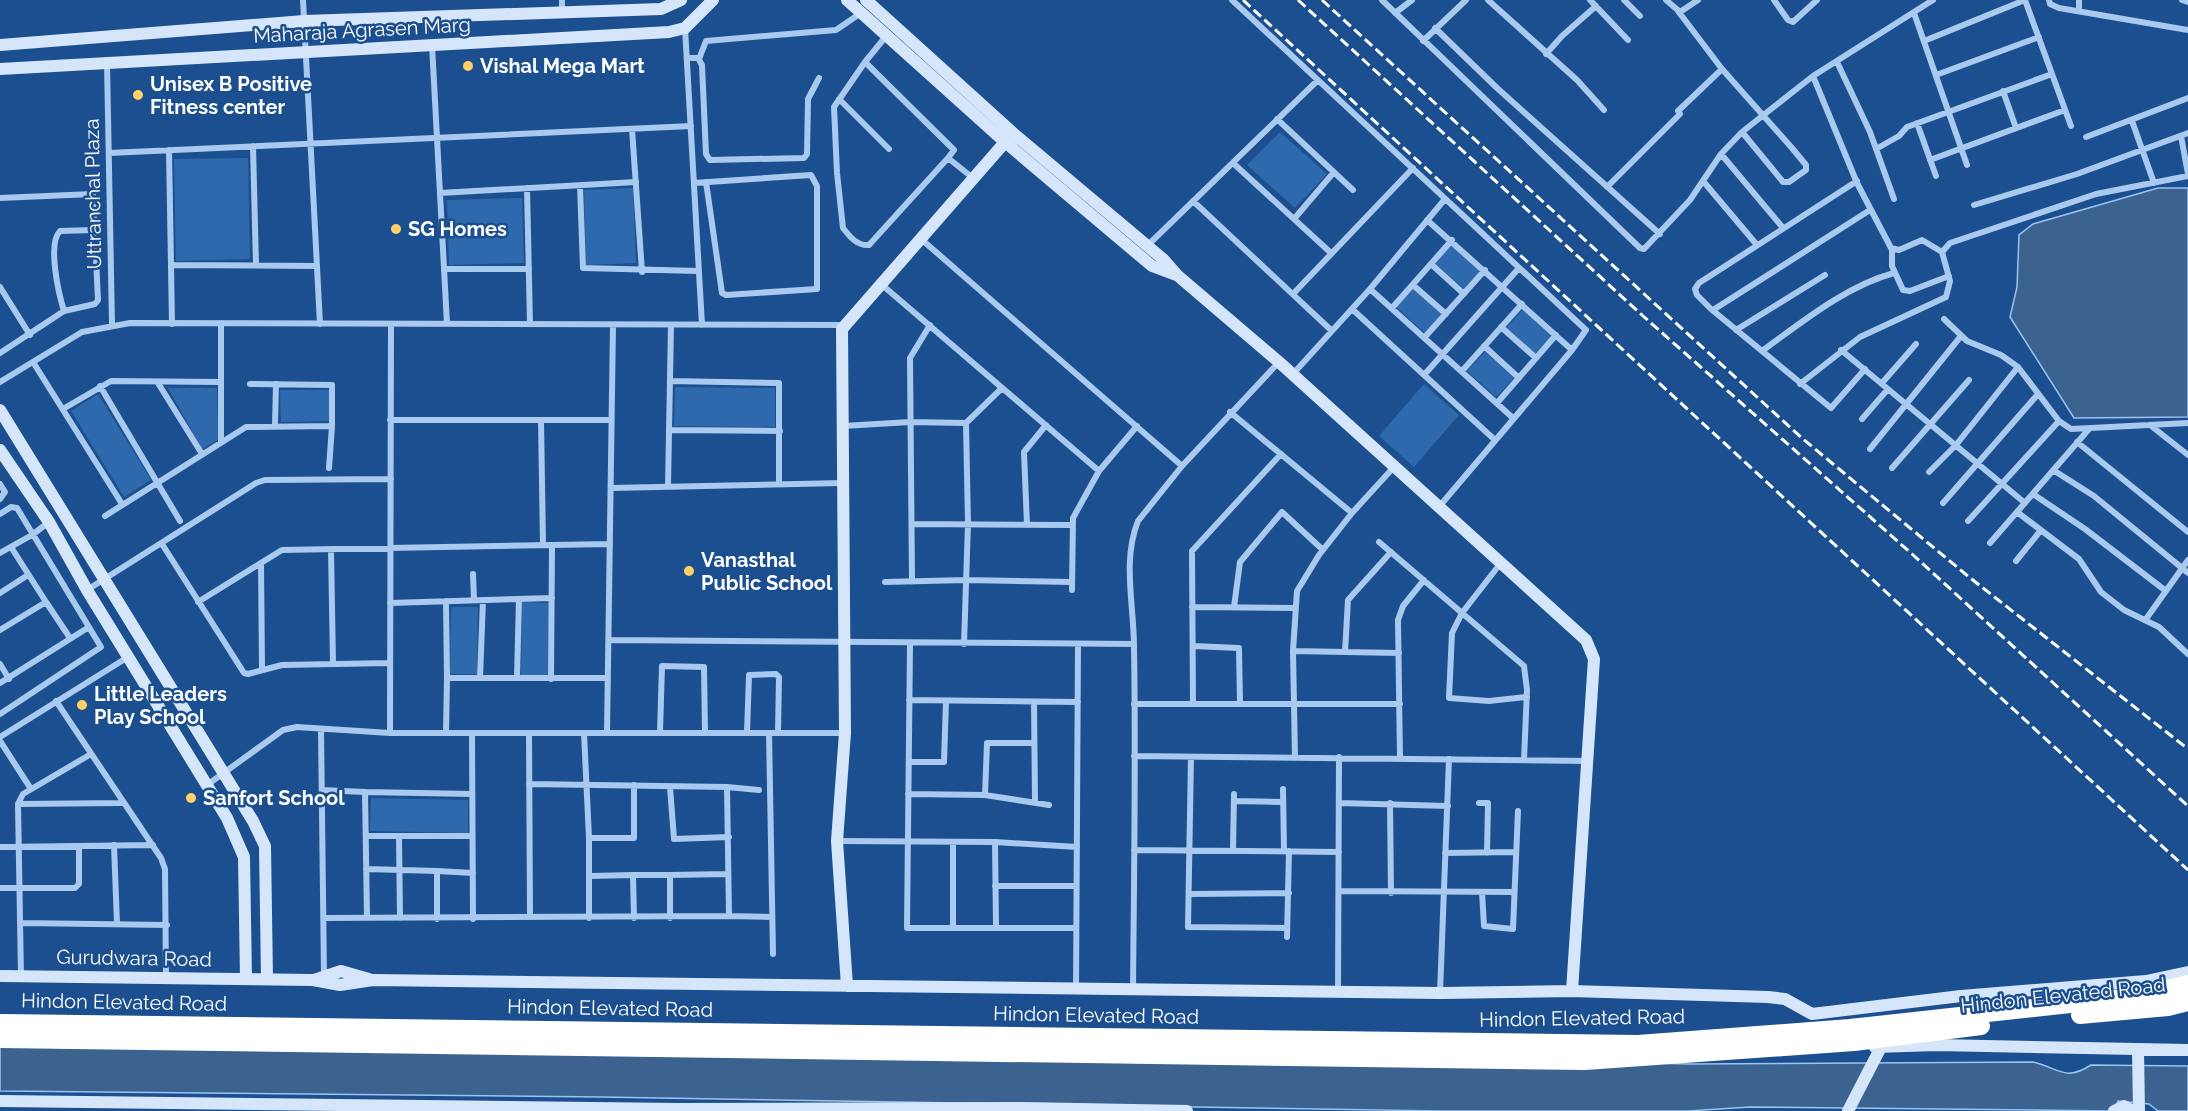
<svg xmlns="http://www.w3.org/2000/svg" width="2188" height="1111" font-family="Raleway,sans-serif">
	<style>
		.green { fill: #2e69ad }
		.water { fill: #3c6290; stroke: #9cc4f0; stroke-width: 1.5 }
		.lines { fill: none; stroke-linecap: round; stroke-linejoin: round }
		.street { stroke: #a9c9ee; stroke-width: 6 }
		.secondary { stroke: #d6e6fa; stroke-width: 12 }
		.rail { stroke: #fff; stroke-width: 3; stroke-dasharray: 10 4.5; stroke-linecap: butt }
		.highway-bridge { stroke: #fff; stroke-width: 18 }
		.poi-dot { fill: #ffd166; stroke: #1b4f8f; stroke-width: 2 }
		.labels { text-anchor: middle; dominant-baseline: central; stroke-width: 5; stroke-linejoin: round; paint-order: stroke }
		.street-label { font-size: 20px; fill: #fff; stroke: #1b4f8f }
		.poi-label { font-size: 20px; font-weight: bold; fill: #fff; stroke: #1b4f8f; text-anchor: start }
	</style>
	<rect width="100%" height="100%" fill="#1b4f8f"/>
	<!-- green -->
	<path class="green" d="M1280,132l47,42 -32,34 -48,-43z
		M248,158l2,101 -74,2 -2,-102z
		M633,188l3,75 -50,2 -2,-75z
		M522,198l2,65 -75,2 -2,-65z
		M1452,244l29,26 -17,19 -29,-26z
		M1413,288l29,26 -17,19 -29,-26z
		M1523,309l29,26 -17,19 -29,-26z
		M1485,352l29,26 -18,19 -29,-26z
		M1424,384l35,31 -45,52 -35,-31z
		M675,387l100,1v39l-101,-1z
		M168,388h49l1,52 -16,9z
		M280,390h49v31l-48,1z
		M98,394l53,86 -27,17 -53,-86z
		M522,602l27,1 -1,72h-27z
		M451,607h27l-1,67h-27z
		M371,798l97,2v33l-98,-2z"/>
	<!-- water -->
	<path class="water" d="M2158,188h30v229l-114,1 -64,-101 7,-30 2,-52 14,-11z
		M0,1041l1107,9 582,14 344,-2c26,6 32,20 58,3l97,1v45h-30l-9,-7 -31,-3 -4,10 -364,-4 -62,4h-248l-840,-14 -600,-6z"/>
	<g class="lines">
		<!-- street -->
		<path class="street" d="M303,0l17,324
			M562,0v14
			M1232,0l354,330 -14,20 -134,158
			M1382,0l258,248 4,1 46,-49 31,-46 21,-22 71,-56 120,-76
			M1488,0l89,80 27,30
			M1590,0l38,40
			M1624,0l16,16
			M1666,0l14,12 18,-12
			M1774,0l14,20 5,2 24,-22
			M2025,0l46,126
			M2049,0l1,4 9,4 129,22
			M2182,0l6,2
			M1678,11l44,58 70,79 14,17v5l-17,12h-6l-41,-50
			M2079,11v-11
			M1395,13l17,-13
			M1914,13l53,152
			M685,28l17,297
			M1435,28l62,60 163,146
			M887,35l-22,27 89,88 -6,8 25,20
			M1423,41l43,-41
			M1924,41l101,-41
			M432,45l15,279
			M1546,54l16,-18 34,-30
			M687,58h11l4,7 4,89 4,6 94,-2 3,-4 1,-55 11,-21
			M699,59l7,-18 130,-11 25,-17
			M865,62l-31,45 3,66 6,55c7,9 14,18 26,17l79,-87
			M1837,62l33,70 24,67
			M107,63l5,262
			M1936,75l103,-38
			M1813,76l44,107 34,65 8,2 23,-10 20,12
			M2003,91l13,37
			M839,99l50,50
			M1277,119l76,71
			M2132,121l22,62
			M1917,123l19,53
			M632,129l10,143
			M2181,136l7,38
			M2086,137l102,-39
			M253,146l3,119
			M1876,149l23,-13 8,-9 145,-53
			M169,150l3,174
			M109,153l582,-27
			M1721,154l62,74
			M1930,160l135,-50
			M1233,163l98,90
			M1703,181l54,64
			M1857,181l-158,102 -4,6 2,6 14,14 120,99 34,-39
			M694,183l117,-8 6,11v103l-91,6 -4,-2 -16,-111
			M580,186l3,82 116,3
			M1607,187l73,-73 -2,-3 44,-42
			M527,188l3,136
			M440,193l196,-11
			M0,198l93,-4 5,106 -3,4 -31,7 -64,42
			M1193,201l139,130
			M1974,205l103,-31 111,-41
			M1294,219l40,-47
			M1427,220l145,130
			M921,239l261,227
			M1147,246l171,-166
			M1892,250v16l11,24 7,1 39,-15
			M1431,264l33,30
			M171,265l146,1
			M444,269h85
			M881,284l218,187
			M1413,285l33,29
			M0,287l30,48
			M1370,289l143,129
			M1293,294l120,-126
			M1392,308l60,-68
			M1352,309l143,131
			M1713,310l157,-100
			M64,311c-5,-16 -17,-67 -4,-80l34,-1
			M1944,319l23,22 34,14 17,12 41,54 12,8 117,-6
			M221,324v118
			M1501,327l35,31
			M1736,330l89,-55
			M1424,338l61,-68
			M1484,346l35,32
			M1841,350l184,153
			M1762,351c40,-29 84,-65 132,-78
			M33,362l89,142
			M1462,371l60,-67
			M1292,375l78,-86 75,-90
			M1424,375l95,-107
			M670,381l109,2v101
			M0,382l82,-50 48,-9 715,2
			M158,383l44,71
			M1882,383l34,-39
			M250,384l82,1v41l-3,42
			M1800,384l60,-47 86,-40 4,-16 -8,-29 8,-9 146,-49 92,-18
			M100,386l80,135
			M1497,403l59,-68
			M63,409l48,-28 109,1
			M1230,412l122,101
			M1862,419l26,-30
			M390,420h221
			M541,420l2,125
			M275,425l1,-41
			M2150,425l38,30
			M843,426l67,-4 56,1
			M669,430l111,1
			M2077,442l111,90
			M1870,449l91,-113
			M1892,468l77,-88
			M2053,470l41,26 94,77
			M1929,472l27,-27 62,-78
			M0,484l5,8 -5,7
			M668,486l3,-161
			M611,488l232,-5
			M2033,494l52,35 81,62
			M1943,503l95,-109
			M2017,512l62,47 22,33 23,18 35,17 29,27
			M0,514l11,-7 6,1 84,139 -101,67
			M105,516l141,-89 86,-1
			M1968,521l91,-100
			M912,524l160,1
			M1027,525l-3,-73 22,-27
			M1379,542l145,124 3,24 -3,70
			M1990,543l99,-114
			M162,544l82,129 4,1 34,-9 108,-2
			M11,547l35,55
			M331,549l2,114
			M0,553l32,-18 17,-13
			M2016,561l25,-31
			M261,563l1,106
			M1500,564l-38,49 -10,20 -3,65 40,3 38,-4
			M473,574l1,26
			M885,582l81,-2 106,2
			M912,582l-2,-224 20,-33
			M87,590l169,-107 9,-3 126,-1
			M1072,590l1,-72 26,-47 38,-45
			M0,593l28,-18
			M446,601l1,77h161
			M198,602l84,-52 328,-6
			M390,603l162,-5
			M1192,607l103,1
			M1234,607l6,-45 42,-50 41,38
			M2146,619l42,-59
			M0,630l46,-28 24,36
			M610,640c175,0 349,4 524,4
			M910,644l-3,284h168
			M964,644l4,-120 -2,-101 36,-35
			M1193,646l46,2 1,56
			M1293,651l106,2
			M1345,652l3,-52 43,-48
			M0,664l9,15
			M480,678l3,-78
			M517,678l2,-79
			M551,679l1,-134
			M0,683l89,-56
			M909,700l169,2
			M56,701l105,157 4,11 1,109
			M1034,702l1,99
			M1134,704h266
			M1193,704l-1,-153 89,-97
			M321,730l3,246
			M660,732l2,-66 42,1 1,66
			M390,733l1,-409
			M446,733l1,-55
			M472,733l1,186
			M529,733l1,184
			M584,733l5,105v80
			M607,733l6,-408
			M747,733l2,-58 27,-1 3,3 -1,56
			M769,733l4,221
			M0,737l128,-80
			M0,741l31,48
			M1134,756l455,5
			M1191,757l-3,170 99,1
			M1295,758l-2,-107 4,-60 22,-36 33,-42 41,-45
			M1400,759l-2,-139 5,-14 21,-26
			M909,762h35l2,-61
			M529,784l198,3 32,3
			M207,785l76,-55 14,-3 93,6h455
			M670,787l4,52 55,-2
			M1283,789l1,62
			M322,790l43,2
			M908,794l77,1 64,10
			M985,795l2,-52h47
			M1234,801l49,1
			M1339,803l109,3
			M1390,803l1,90
			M1479,803h9l-1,50
			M18,804l104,-1
			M366,836h106
			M399,836l1,82
			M589,838h45v-53
			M837,841l158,1 82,5
			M995,842l1,84
			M114,845l3,79
			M0,847l153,-2
			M1134,850l205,2
			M1233,850l1,-56
			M1445,853l70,-1
			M366,869l71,2
			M633,875h37
			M590,876l43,-1 1,43
			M995,886h80
			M0,888h75l4,-4v-38
			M1339,891l175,1
			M1482,892l2,34 29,3 5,-118
			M1190,894l99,-1
			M729,916l43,1
			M324,918l405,-2 -2,-129
			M367,918l-2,-126 107,2
			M670,918v-43l58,-1
			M437,919v-48l36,2
			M20,923l147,2
			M953,928v-86
			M1287,937l2,-86
			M21,977l-3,-173 5,-10 68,-40
			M1076,989l2,-345
			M1133,990c1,-115 3,-229 1,-343 0,-42 -12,-86 4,-126l44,-55 97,-104
			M1338,992l1,-235
			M1440,993l9,-234"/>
		<!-- secondary -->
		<path class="secondary" d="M847,0l158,142 147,124 24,9
			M866,0l147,133 150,126 14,16 102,87 307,278 8,19 -22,332
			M0,45l304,-24 357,-12 20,-9
			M0,69l669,-37 16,-4 28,-28
			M0,410l253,411 12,25 2,133
			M0,450l49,72 38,68 140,228 17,39 2,122
			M0,976l313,4 27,5 33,-5 1067,13 132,-2 196,6 17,2 27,15 149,-18 185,-15 42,-9
			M314,980l27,-9 28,8
			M847,986l-10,-145 8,-108 -3,-404 171,-196
			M1875,1047l62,-2 251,5
			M2138,1050l1,61
			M0,1101l679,8 344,-1 164,3
			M1848,1111l33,-64
			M2114,1111l10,-5 9,5"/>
		<!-- rail -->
		<path class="rail" d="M1243,0l945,870
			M1298,0l345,316 269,238 276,252
			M1322,0l481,439 166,138 219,172"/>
		<!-- highway-bridge -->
		<path class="highway-bridge" d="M2080,1015l88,-8 20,-5
			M0,1023l1638,21 212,-16 284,-31 54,-13
			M0,1039l1585,22 269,-19 127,-16"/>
	</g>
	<!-- markers -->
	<g class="poi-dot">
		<circle cx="468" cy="66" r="6"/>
		<circle cx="138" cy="95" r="6"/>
		<circle cx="396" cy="229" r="6"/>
		<circle cx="689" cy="571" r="6"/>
		<circle cx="82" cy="705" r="6"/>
		<circle cx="191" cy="798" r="6"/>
	</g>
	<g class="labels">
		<!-- street labels -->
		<g class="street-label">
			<text transform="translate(362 30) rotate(-3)">Maharaja Agrasen Marg</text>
			<text transform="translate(93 194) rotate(-91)">Uttranchal Plaza</text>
			<text transform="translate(134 958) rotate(1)">Gurudwara Road</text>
			<text transform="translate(2063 995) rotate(-6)">Hindon Elevated Road</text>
			<text transform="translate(124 1002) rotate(1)">Hindon Elevated Road</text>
			<text transform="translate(610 1008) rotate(1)">Hindon Elevated Road</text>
			<text transform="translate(1096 1015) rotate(1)">Hindon Elevated Road</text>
			<text transform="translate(1582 1018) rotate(-1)">Hindon Elevated Road</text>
		</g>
		<!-- poi labels -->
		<g class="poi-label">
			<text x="480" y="66">Vishal Mega Mart</text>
			<text x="150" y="84">Unisex B Positive<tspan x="150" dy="23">Fitness center</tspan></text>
			<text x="408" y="229">SG Homes</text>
			<text x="701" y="560">Vanasthal<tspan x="701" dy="23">Public School</tspan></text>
			<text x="94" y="694">Little Leaders<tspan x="94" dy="23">Play School</tspan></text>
			<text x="203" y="798">Sanfort School</text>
		</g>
	</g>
</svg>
